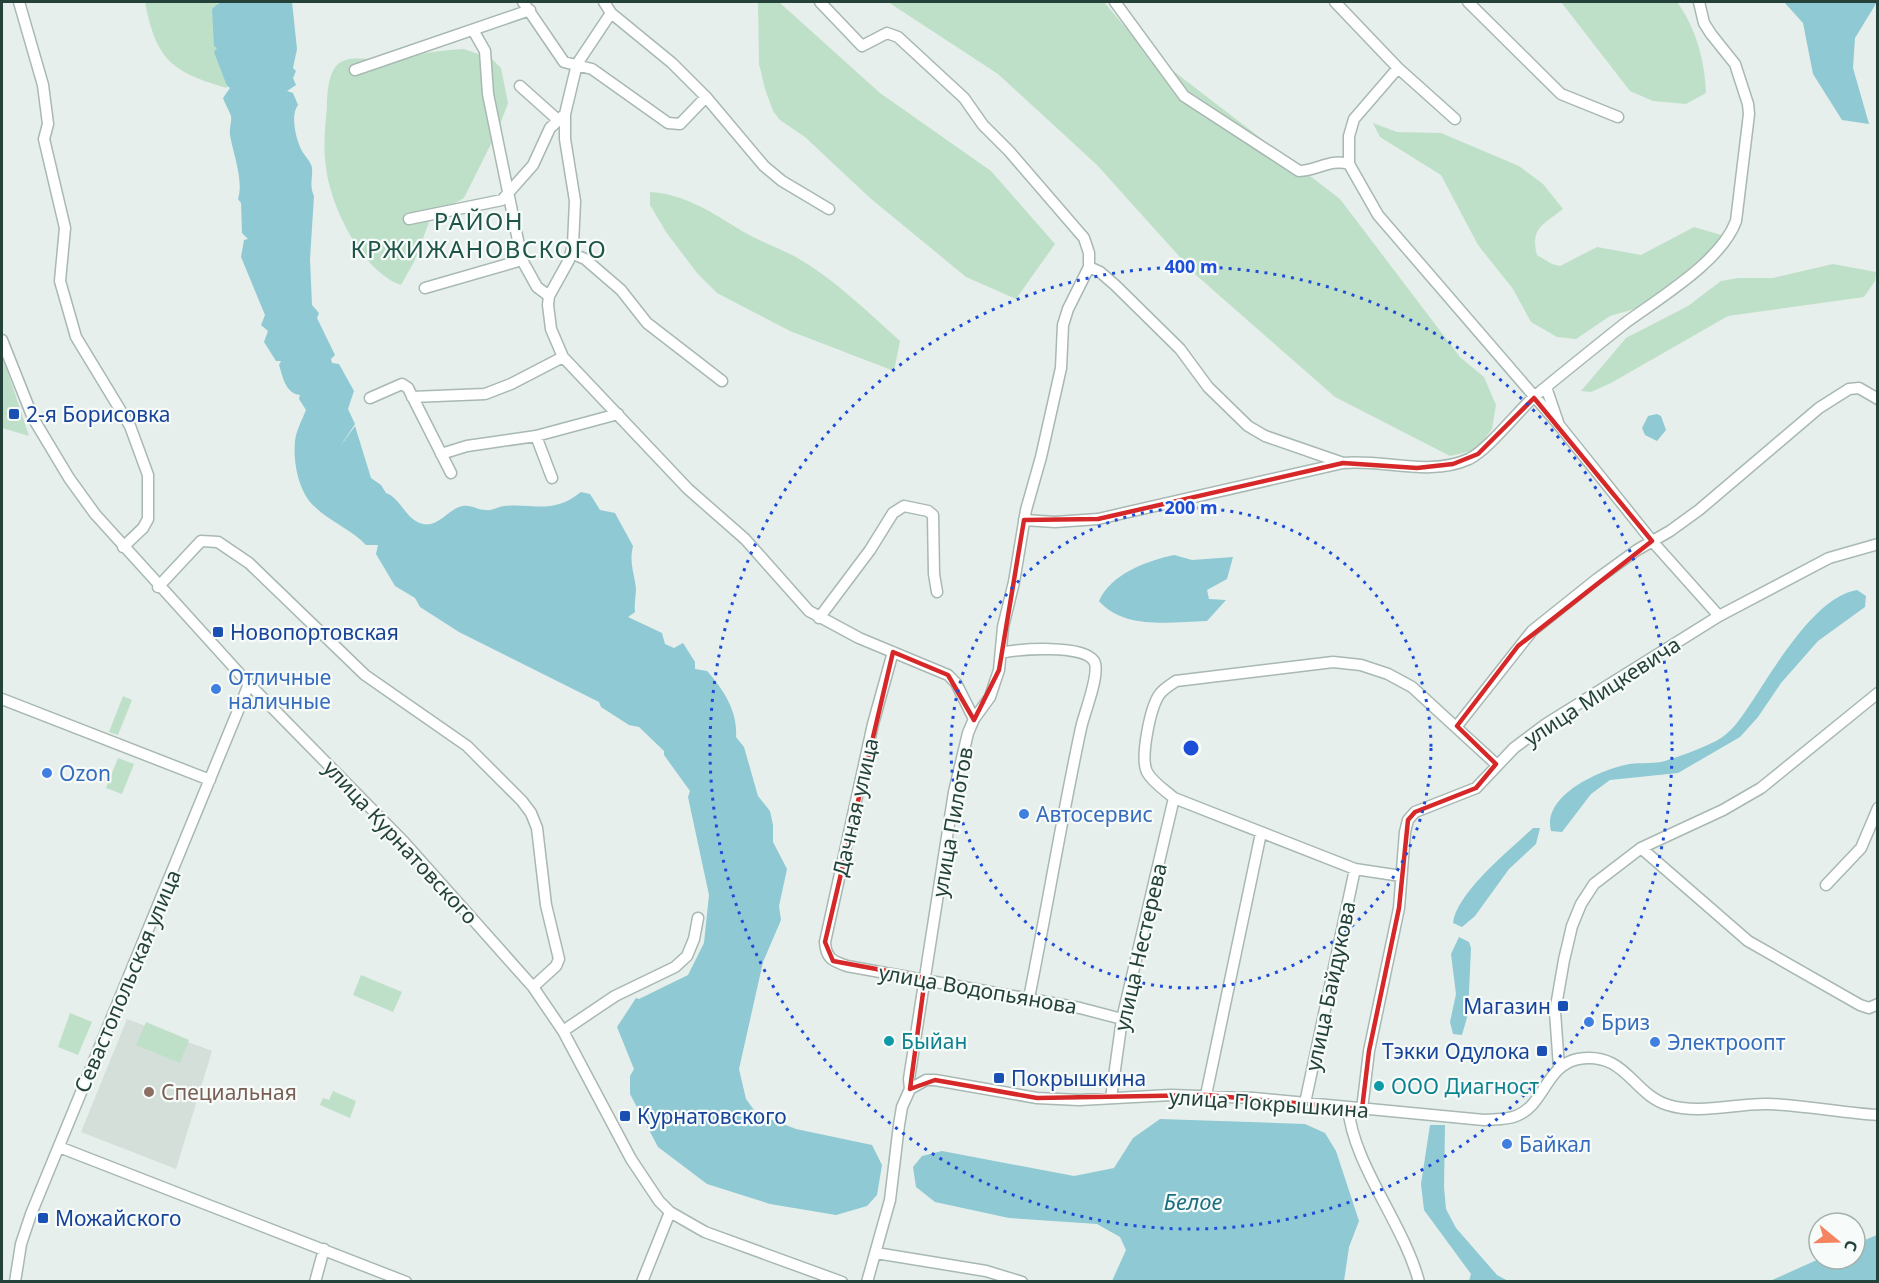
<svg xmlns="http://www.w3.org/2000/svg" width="1879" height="1283" font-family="'Noto Sans',sans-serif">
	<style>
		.built { fill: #d4dfda }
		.green { fill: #bfe0c8 }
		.water { fill: #8ec9d4 }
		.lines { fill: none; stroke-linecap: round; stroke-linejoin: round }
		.minor-casing { stroke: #a8b8b2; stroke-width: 13 }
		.minor { stroke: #fff; stroke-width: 10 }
		.marked { fill: none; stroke: #d62828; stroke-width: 4.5; stroke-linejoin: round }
		.ring { fill: none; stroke: #1d4ed8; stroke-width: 3; stroke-dasharray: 3 6 }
		.transit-dot { fill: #1a4fb4; stroke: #f7fbf9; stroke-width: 2 }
		.shop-dot { fill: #3f7fe0; stroke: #f7fbf9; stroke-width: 2 }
		.culture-dot { fill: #0f9aa8; stroke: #f7fbf9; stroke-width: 2 }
		.education-dot { fill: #8d6e63; stroke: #f7fbf9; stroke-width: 2 }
		.labels { text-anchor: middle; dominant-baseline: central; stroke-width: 4.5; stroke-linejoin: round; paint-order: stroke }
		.transit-label { font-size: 21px; fill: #164399; stroke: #f7fbf9; text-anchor: start }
		.shop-label { font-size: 21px; fill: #366cbe; stroke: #f7fbf9; text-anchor: start }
		.street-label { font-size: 21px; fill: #24423a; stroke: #f7fbf9 }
		.culture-label { font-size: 21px; fill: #0d838f; stroke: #f7fbf9; text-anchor: start }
		.education-label { font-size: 21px; fill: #785e54; stroke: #f7fbf9; text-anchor: start }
		.water-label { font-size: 22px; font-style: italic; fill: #1c6f80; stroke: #f7fbf9 }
		.quarter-label { font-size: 24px; letter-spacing: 1.5px; fill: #1f5548; stroke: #f7fbf9 }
		.centre { fill: #1d4ed8; stroke: #f7fbf9; stroke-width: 3 }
		.ring-label { font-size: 18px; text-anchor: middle; font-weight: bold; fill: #1d4ed8; stroke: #f7fbf9; stroke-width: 4.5; stroke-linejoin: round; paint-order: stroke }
	</style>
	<rect width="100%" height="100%" fill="#e6efeb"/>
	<!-- built -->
	<path class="built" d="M127,1019l85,32 -36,118 -95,-37z"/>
	<!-- green -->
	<path class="green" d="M145,2h72l10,86c-56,-16 -71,-29 -82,-86z
		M758,2h21l101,91 111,78 64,73 -39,55 -50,-22 -96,-79 -65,-61 -25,-17 -7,-9 -8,-22 -6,-25z
		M888,2h216l38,45 198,152 120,158 24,20 12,28 -4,24 -16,21 -26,6 -115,-59 -139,-122 -99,-110 -99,-91z
		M1561,2h116c19,26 28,59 29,91l-20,11 -33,-3 -23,-10z
		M464,49l28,10 9,9 7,35 -10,27 -34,68 -18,10 -12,1 -20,53 -13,23c-39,-13 -71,-80 -75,-118 -3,-20 -1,-40 1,-60 0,-12 1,-34 11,-43 10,-8 24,-5 35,-5 31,0 60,-9 91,-10z
		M1373,123l24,9 44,1 78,33 24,18 20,25c-20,16 -33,19 -26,46l15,9 8,2 37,-19 44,8 53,-28 27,8 2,9 -68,59 -45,13 -34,23 -19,-2 -26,-15 -18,-33 -35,-44 -37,-70 -61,-38z
		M650,192c35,2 63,21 92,39 17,10 37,17 54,26 38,22 72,55 104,84l-6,30 -104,-40 -73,-38 -20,-20 -31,-41 -16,-27z
		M1833,264l43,8 -1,9 -11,16 -136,19 -117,67 -20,9 -10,-1 45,-53 62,-32 33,-25 17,-3h35z
		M2,354l27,82 -27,-8z
		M123,696l9,4 -14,35 -9,-3z
		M118,758l16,6 -12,30 -16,-6z
		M361,975l41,17 -9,20 -40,-17z
		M70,1013l22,9 -14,33 -20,-8z
		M146,1022l43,18 -9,23 -44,-18z
		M333,1091l23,10 -6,17 -30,-13 3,-7 6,2z"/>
	<!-- water -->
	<path class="water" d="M212,2h80l5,47 -4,19 3,3 -3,7 3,7 -9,6 6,2 5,12c-8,10 -2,35 4,46 3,5 9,11 10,17 1,10 -3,18 2,28l-4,63 2,46 7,8 -2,5 18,37 -4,4 1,4 7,1 15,27 -6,18 7,15 -16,24 16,-22 16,52 10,7 5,8c16,6 19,27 37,31 15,3 23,-12 36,-17 11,-4 17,3 27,3 5,1 12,-3 18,-4 31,-3 48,9 77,-14l9,2 10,16 15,3 18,33c-4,16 1,26 3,42 0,8 -2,16 -1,24l-7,5 34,16 3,11 9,4 9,-5 12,19v7l12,2c17,19 31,41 29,66l8,10 14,49 12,15 3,14v17l14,27 -8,37 2,14 -18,42 -24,107 7,30 11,15 39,15 76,16 10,20 -5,30 -10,11 -31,9 -66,-11 -63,-20 -49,-37 -28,-53v-18l4,-7 -17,-42 19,-29 3,1 49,-24 16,-32 5,-48 -21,-98 2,-6 -26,-36v-4l-25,-24 -10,-2 -28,-18 -2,-5 -140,-70 -39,-25 -5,-9 -20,-12 -19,-32 2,-9h-12c-15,-16 -36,-23 -52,-39 -16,-15 -21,-45 -19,-65 1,-10 7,-21 11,-31l-7,-11 1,-4c-15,-2 -17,-18 -21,-30l2,-4h-5l-12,-19 4,-11 -7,-6 4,-10 -24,-58 3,-17 4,-1 -6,-6 -1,-30 -3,-4c6,-18 -5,-46 -8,-64 -1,-7 2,-13 1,-19 -2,-6 -6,-12 -8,-18l7,-10 -3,-2 -13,-34 3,-4 -3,-2 -2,-37 7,-6z
		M1784,2h93l-22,36 -2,30 16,56 -27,-4 -29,-46 -10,-51z
		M1657,414l4,2 5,14 -9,11 -12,-6 -3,-7 6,-12z
		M1174,555l18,5 41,-3 -6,22 -20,11 2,9 17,1 -19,21c-36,1 -83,9 -108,-20 12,-27 47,-40 75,-46z
		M1857,590l9,6 -1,11 -47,34 -37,42 -23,34 -18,20 -62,36 -68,7 -19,14 -29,38 -11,-1c-9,-35 47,-60 74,-66 12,-3 25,-1 36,-3 15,-4 48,-16 60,-24 14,-9 23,-25 32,-38 22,-33 63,-104 104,-110z
		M1533,828h7l-4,16 -27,25 -34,47 -13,11 -9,-4c3,-30 58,-74 80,-95z
		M1459,937l10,5 2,6 -3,66 -6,21 -9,-1 -3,-12 6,-28 -5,-40z
		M1160,1119l145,5 20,9 11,18 23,70 -10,26 -5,34h-232l14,-31 -6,-13 -23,-13 -88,-6 -74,-16 -19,-15 -3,-20 9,-11 20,-5 132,25 40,-8 19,-30z
		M1430,1125h15l-1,62 2,22 10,19 41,47 11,6h-39l2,-7 -47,-64 -3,-26z
		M1877,1235v46h-107l49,-22h36v-15z"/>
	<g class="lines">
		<!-- minor casing -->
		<g class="minor-casing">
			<path id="minor" d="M19,2l24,83 5,39 -4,15 21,89 -5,53 16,56 54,89 18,49v44l-5,9 -20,19
				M523,2l41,60 28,7 76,54 12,1 26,-27
				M604,2l7,11 61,50 34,34 58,69 18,15 47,28
				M820,2l42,44 25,-13 11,4 66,61 19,27 26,26 75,87 5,15v14l11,5 15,13 65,64 28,38 40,39 17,10 78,27
				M1115,2l69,94 115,75c18,0 31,-13 50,-7
				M1335,2l63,66 57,51
				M1468,2l93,92 57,23
				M611,13l-34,51 -12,50v25l10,62 -2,44 -4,15 -20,36 -1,9 3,24 12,28 125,132 57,50 64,72 50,27 89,37 8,8 18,36
				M473,30l12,21 3,43 34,166 15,27 12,9
				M1398,68l-44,51 -5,17v28l29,51 181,210 93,116 67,75
				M355,70l175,-60
				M520,86l38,34
				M409,219l93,-19 31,-35 17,-37 15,-14
				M571,253l14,6 36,31 26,33 75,58
				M425,288l97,-28
				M2,340l31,78 36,60 26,36 154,170 155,158 129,145 30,44 68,128 28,42 11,11 35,20 137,50
				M1546,387l13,38
				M412,397l73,-3 26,-10 52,-27
				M370,398l32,-14 6,4 43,85
				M536,436l16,42
				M441,454l26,-8 69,-10 82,-22
				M1024,520l31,2 43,-3 245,-56c42,-4 86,14 126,-4 20,-10 48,-47 66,-63 29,-24 59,-48 89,-72 35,-26 97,-62 112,-103l13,-107 -1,-10 -13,-40 -24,-30 -7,-11 -5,-21
				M158,587l43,-46 17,1 31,21 116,112 102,71 55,55 9,12 6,15 9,77 13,54 -3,7 -23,21
				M819,618l51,-68 23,-37 11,-7 24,5 5,4 1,59 3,18
				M893,652l-20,72 -48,218c1,16 7,19 22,24l233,42 42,11
				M1001,653c18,-4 82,-9 93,8 7,12 -10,52 -13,67 -19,89 -34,180 -52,270
				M2,699l208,81
				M1457,726l75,-95 65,-52 40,-29 33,-19 29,-21 120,-102 30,-19 10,-1 19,11
				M1641,848l107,93 112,64 9,3 9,-4
				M1401,876l-46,-7 -181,-71c-9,-8 -21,-15 -27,-26 -7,-14 3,-63 12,-77 4,-6 11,-10 17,-14l157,-19 28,3 27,9 24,13 84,77
				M1826,885l35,-37 17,-40
				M563,1031l52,-35 60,-29 12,-11 7,-17 4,-21
				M1559,1067l-4,-55 9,-52 8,-34 9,-22 13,-20 47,-36 82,-38 38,-22 117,-95
				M910,1089l16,-9h9l102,18 42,2 92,-5 83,3 230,22c11,-1 22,0 32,-4 28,-10 30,-51 62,-57 48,-8 54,35 90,46 33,10 67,-2 100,-1 37,1 73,9 110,11
				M1206,1095l55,-262
				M1111,1098l11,-79 52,-221
				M1305,1103l50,-234
				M1348,1107c5,58 56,117 71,175
				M1362,1109l7,-58 30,-143 6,-76 3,-12 7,-8 61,-24 38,-40 32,-24 173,-108 110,-58 49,-14
				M59,1147l347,135
				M876,1253l110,18 36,11
				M15,1282l6,-38 10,-30 218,-530
				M315,1282l9,-33
				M642,1282l28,-70
				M867,1282l23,-82 9,-75 3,-18 8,-18 -1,-10 45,-287 14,-59 6,-14 16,-22 9,-27 4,-43 11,-45 12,-72 15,-53 20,-89 2,-43 5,-16 21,-42"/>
		</g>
		<!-- minor -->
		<use href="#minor" class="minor"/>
	</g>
	<!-- marked area -->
	<path class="marked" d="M1534,398l118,143 -134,105 -61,80 39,38 -20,24 -61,24 -7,8 -9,88 -30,143 -7,58 -156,-14 -169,3 -102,-18 -25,9 15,-111 -92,-17 -8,-19 68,-290 55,23 26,45 25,-50 25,-150 74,-1 245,-56 74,5 36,-4 25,-10z"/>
	<!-- distance rings -->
	<g class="ring">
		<circle cx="1191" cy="748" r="240"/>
		<circle cx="1191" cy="748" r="481"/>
	</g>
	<!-- markers -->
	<g class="transit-dot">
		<rect x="8" y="408" width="12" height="12" rx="3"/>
		<rect x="212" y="626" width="12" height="12" rx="3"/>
		<rect x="1557" y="1000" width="12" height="12" rx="3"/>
		<rect x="1536" y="1045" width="12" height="12" rx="3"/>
		<rect x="993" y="1072" width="12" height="12" rx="3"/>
		<rect x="619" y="1110" width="12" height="12" rx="3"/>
		<rect x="37" y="1212" width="12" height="12" rx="3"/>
	</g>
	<g class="shop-dot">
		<circle cx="216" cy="689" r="6"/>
		<circle cx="47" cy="773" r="6"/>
		<circle cx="1024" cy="814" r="6"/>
		<circle cx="1589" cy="1022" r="6"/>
		<circle cx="1655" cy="1042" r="6"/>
		<circle cx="1507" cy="1144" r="6"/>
	</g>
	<g class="culture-dot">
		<circle cx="889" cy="1041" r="6"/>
		<circle cx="1379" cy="1086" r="6"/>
	</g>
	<circle class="education-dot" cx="149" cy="1092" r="6"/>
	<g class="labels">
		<!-- transit labels -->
		<g class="transit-label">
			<text x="26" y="414">2-я Борисовка</text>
			<text x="230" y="632">Новопортовская</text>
			<text x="1551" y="1006" text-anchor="end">Магазин</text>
			<text x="1530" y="1051" text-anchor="end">Тэкки Одулока</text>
			<text x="1011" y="1078">Покрышкина</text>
			<text x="637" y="1116">Курнатовского</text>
			<text x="55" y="1218">Можайского</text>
		</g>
		<!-- shop labels -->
		<g class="shop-label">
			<text x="228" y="677">Отличные<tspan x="228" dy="24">наличные</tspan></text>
			<text x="59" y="773">Ozon</text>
			<text x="1036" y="814">Автосервис</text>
			<text x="1601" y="1022">Бриз</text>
			<text x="1667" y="1042">Электроопт</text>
			<text x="1519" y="1144">Байкал</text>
		</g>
		<!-- street labels -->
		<g class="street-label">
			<text transform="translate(1602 691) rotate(-33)">улица Мицкевича</text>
			<text transform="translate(855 807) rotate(-77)">Дачная улица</text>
			<text transform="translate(952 822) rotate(-80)">улица Пилотов</text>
			<text transform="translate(401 842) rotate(47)">улица Курнатовского</text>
			<text transform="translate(1140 947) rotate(-77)">улица Нестерева</text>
			<text transform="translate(127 981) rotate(-67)">Севастопольская улица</text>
			<text transform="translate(1330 986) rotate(-78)">улица Байдукова</text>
			<text transform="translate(978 989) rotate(10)">улица Водопьянова</text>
			<text transform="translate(1269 1103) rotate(4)">улица Покрышкина</text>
		</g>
		<!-- culture labels -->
		<g class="culture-label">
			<text x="901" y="1041">Быйан</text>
			<text x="1391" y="1086">ООО Диагност</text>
		</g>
		<!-- education labels -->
		<g class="education-label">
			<text x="161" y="1092">Специальная</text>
		</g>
		<!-- water labels -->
		<g class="water-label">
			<text x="1193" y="1201">Белое</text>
		</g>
		<!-- quarter labels -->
		<g class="quarter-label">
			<text x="479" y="220">РАЙОН<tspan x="479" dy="28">КРЖИЖАНОВСКОГО</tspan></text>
		</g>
	</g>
	<circle cx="1191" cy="748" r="9" class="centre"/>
	<g class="ring-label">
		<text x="1191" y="273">400 m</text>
		<text x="1191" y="514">200 m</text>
	</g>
	<!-- border -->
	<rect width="1879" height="1283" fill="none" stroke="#24423a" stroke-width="6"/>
	<!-- north arrow -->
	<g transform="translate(1837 1241) rotate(109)"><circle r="28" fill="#f7fbf9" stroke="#a3b1ad" stroke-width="1.5"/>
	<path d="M0-4.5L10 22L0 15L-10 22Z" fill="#f4845f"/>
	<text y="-9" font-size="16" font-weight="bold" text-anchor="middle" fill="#24423a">С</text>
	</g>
</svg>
